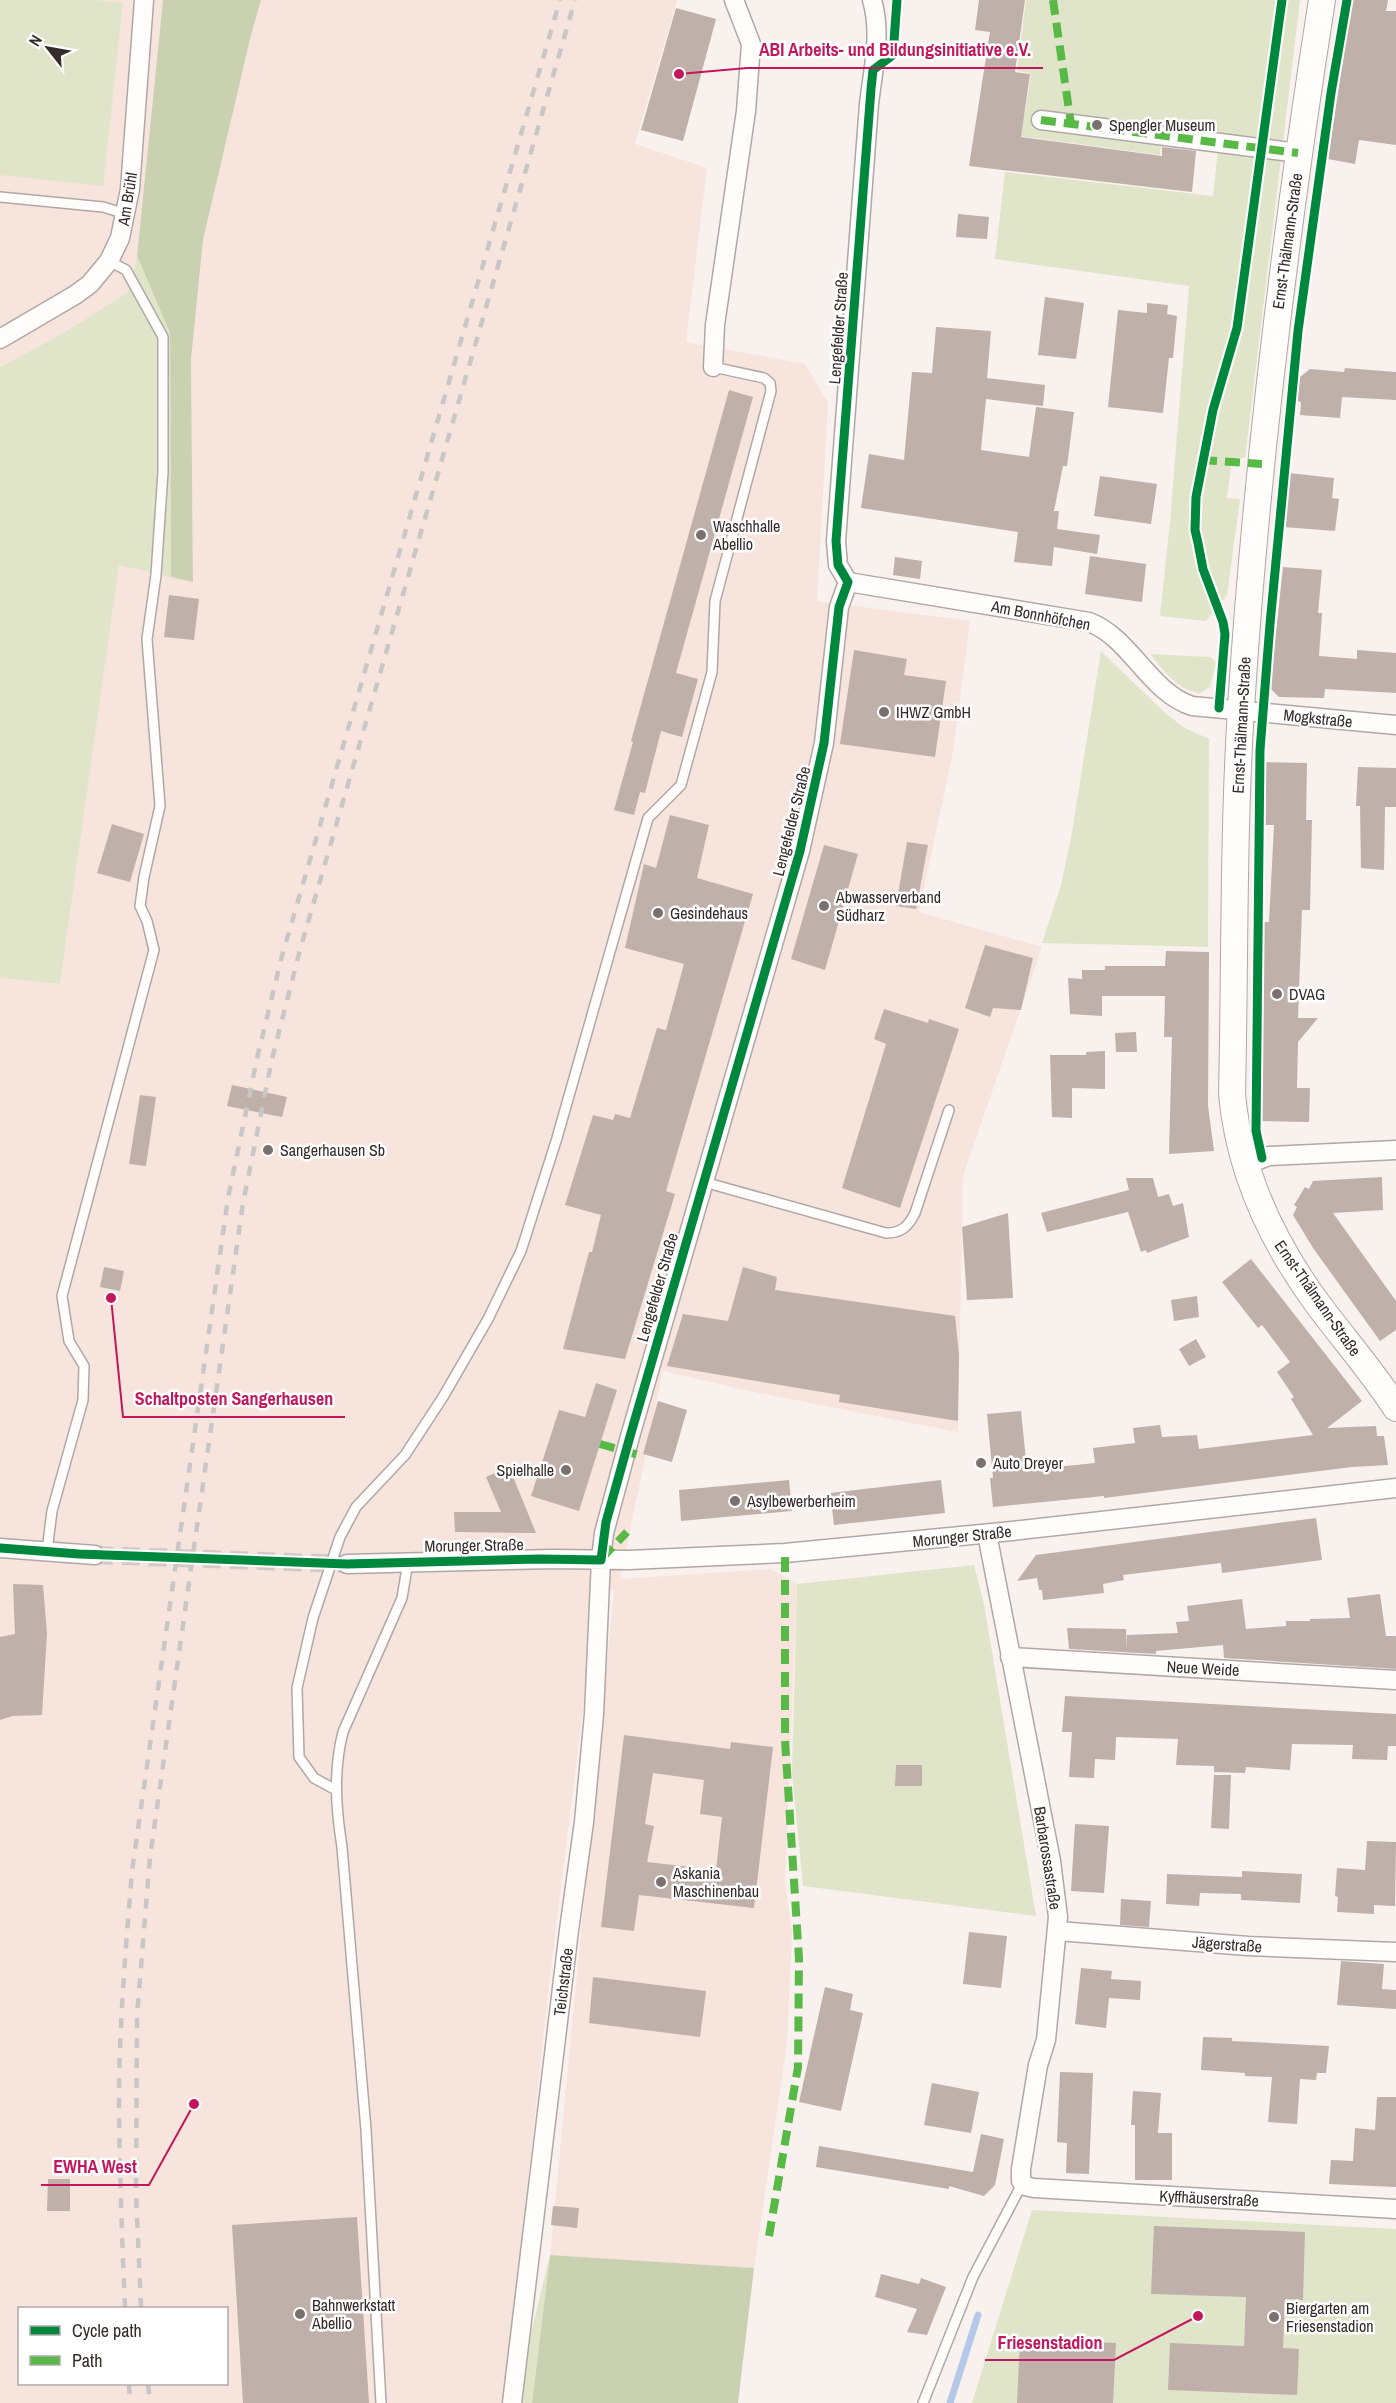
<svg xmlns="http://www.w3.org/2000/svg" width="1396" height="2403" font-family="'Archivo Narrow',sans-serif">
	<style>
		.built { fill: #f6e4dd; fill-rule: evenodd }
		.green { fill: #e0e5ca }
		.forest { fill: #cad1b0 }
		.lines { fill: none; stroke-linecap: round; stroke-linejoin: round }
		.stream { stroke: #b6c8e9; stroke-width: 7 }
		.building { fill: #bfb0aa; fill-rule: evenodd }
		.street-tunnel { stroke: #d2c9c6; stroke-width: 18; stroke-dasharray: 18 9; stroke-linecap: butt }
		.lane-casing { stroke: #b0a8a5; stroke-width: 12 }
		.street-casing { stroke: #b0a8a5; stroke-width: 21 }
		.secondary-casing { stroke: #b0a8a5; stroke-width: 28 }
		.lane { stroke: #fefdfc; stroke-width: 9 }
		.street { stroke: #fefdfc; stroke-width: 18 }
		.secondary { stroke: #fefdfc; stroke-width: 26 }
		.rail { stroke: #c9c6c6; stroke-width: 4.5; stroke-dasharray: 10 10; stroke-linecap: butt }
		.quiet { stroke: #58b947; stroke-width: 8; stroke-dasharray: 15 8; stroke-linecap: butt }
		.cycleway-casing { stroke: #fff; stroke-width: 13 }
		.cycleway { stroke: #00873e; stroke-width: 9 }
		.poi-dot { fill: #7a706d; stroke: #fff; stroke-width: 2 }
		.labels { text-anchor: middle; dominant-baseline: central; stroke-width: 5; stroke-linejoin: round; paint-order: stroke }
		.poi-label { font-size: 16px; fill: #352b28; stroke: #fff; text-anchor: start }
		.street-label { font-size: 16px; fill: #352b28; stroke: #fff }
		.leader { fill: none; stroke: #c2185b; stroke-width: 2 }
		.callout-dot { fill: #c2185b; stroke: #fff; stroke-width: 2 }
		.callout-label { font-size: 18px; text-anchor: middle; font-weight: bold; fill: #c2185b; stroke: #fff; stroke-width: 5; stroke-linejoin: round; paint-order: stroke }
	</style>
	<rect width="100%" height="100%" fill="#f9f1ee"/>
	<!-- built -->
	<path class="built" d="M0,0h163l-26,256 -9,36 -66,42 -62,33z
		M261,0h416l-42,144 72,24 -21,174 119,22 23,39 -11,198 153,20 -17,131 -34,160 123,35 -79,229 -5,256 -204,-40 -91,-21 -43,208 151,-10 26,15 -12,299 7,48 -5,112 -33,225 -204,-13 64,-666h-14l-8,-9 -8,121 -36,292 -44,410h-504v-1425l60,6 59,-420 74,18 -2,-222 12,-120 47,-202zM20,2308h206v76h-206z"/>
	<!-- green -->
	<path class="green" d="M0,0h95l28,3 -20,183 -103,-11z
		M1026,0h274l-55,458h-13l-5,40 13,1 -13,96 -21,26 -46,-5 10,-94 19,-236 -194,-27 10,-87 208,24 5,-47 -57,-5 -1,11 -148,-20 13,-22 6,-40 -14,-2z
		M137,256l33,77 1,244 -52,-12 -59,419 -60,-6v-611l62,-33 66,-42z
		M1101,651l63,61 19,15 26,12 -1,208 -166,-4 19,-58 10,-47z
		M1150,654l61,3 5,6 -6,24 -10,6c-23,-3 -35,-21 -50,-39z
		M974,1565l10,39 52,312 -233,-30 -11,-114 5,-188z
		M1032,2210l364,19v174h-424z
		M550,2255l-18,148h-18z"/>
	<!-- forest -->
	<path class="forest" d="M163,0h98l-11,39 -47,201 -12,120 2,222 -22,-5 -1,-244 -33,-77z
		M550,2255l204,13 -16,135h-206z"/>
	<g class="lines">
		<!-- stream -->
		<path class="stream" d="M950,2403l28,-88"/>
	</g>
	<!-- building -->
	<path class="building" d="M979,0h46l-10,72 15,2 -9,63 141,19v-9l34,4 -4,41 -223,-26 21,-134 -15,-2z
		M1352,0h36l-2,11h10v134l-37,-5 -4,24 -27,-5z
		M676,8l40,11 -33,122 -42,-11z
		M958,214l31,3 -2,22 -31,-2z
		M1045,297l39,6 -8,56 -38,-4z
		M1147,303l21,2 -1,9 10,2 -4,42h-4l-6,55 -55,-6 10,-97 29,3z
		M936,327l55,4 -4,47 58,7 -2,21 -57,-7 -5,51 48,7 7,-50 38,5 -7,54h-4l-9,45h5l-2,18 43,6 -3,19 -43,-7 -2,19 -38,-4 4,-30 -157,-24 8,-54 35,6 8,-88 20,1z
		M1345,368l51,4v28l-54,-3 -2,21 -40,-3 1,-13 -4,-1 3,-24 10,-8 34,3z
		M729,390l24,7 -77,276 22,6 -16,58 -21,-6 -16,62 -5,-1 -6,23 -20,-5 19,-68 -2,-1z
		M1289,473l45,5 -2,20 7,1 -4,32 -51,-4z
		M1100,476l57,8 -6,40 -57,-8z
		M1090,556l56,8 -4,38 -57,-8z
		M895,557l27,4 -2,18 -27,-4z
		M1283,567l39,3 -4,43h4l-3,43 38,3v-9l39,3v40l-71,-4 -1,9 -45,-1 -9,-9z
		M169,595l30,4 -5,41 -30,-3z
		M854,650l53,9 -3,16 42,6 -11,76 -95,-13z
		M1264,762l43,1 -1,57h6l-2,90h-8l-4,108h20l-20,24 -1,46h13l-1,34 -49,-1 4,-180h-3l-1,-19h9l5,-97h-10z
		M1358,767l38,1v39h-11l-1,63 -23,-2 -1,-62h-4z
		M670,815l39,10 -12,53 56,16 -87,297 9,3 -50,165 -62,-10 26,-97h3l9,-37 -36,-10 28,-90 20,5 2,-6 15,4 27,-90 9,2 18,-66 -59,-16 19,-84 12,4z
		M112,824l32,10 -14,48 -33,-9z
		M907,842l21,3 -12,64 -20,-3z
		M824,845l34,9 -33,116 -34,-11z
		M985,945l48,13 -12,52 -28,-2 -3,9 -25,-9z
		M1166,951l43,1 -1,154 6,45 -45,3 3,-117h-8l1,-41h-63v20l-32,-2 -2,-36 14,1v-9h23v-4h60z
		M884,1009l44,14 1,-4 30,10 -59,179 -58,-20 44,-144 -12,-5z
		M1136,1032l1,20h-21l-1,-19z
		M1105,1051v38l-33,-1v30l-20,-1 -2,-62h36v-3z
		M232,1085l55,12 -5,20 -55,-11z
		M140,1095l16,2 -10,69 -17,-2z
		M1382,1177l1,33 -50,3 63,88v29l-16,11 -67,-93 -20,-33 4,-8 -3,-2 11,-18 4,2 4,-8z
		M1126,1178h27l5,19 11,-3 4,12 10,-3 6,34 -42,16 -1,-3 -5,2 -13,-40 -81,20 -6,-19 88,-23z
		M1008,1213l5,85 -46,2 -5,-73z
		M1251,1259l111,142 -35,27 49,-2 1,10h7l4,29 -36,2 -248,31v-2l-111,11 -3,-29h3l-6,-64 34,-3 6,59 68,-7 -2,-15 42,-5 -2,-15 27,-3 2,12 35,-2 2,14 114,-14 -22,-36 3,-2 -17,-25 13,-10 -28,-37 -4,3 -36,-46z
		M104,1267l20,4 -4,20 -20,-4z
		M743,1267l34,10 -2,13 180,26 4,39 -1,66 -119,-19 1,-7 -173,-29 16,-52 45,7z
		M1197,1296l2,21 -25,4 -3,-21z
		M1196,1339l10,18 -17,9 -10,-17z
		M596,1383l21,7 -38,121 -48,-15 28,-86 26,7z
		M658,1401l29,9 -15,52 -29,-8z
		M509,1467l27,66 -81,-1 -1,-20h47l-15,-35z
		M789,1480l3,31 -111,10 -2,-31z
		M941,1480l4,33 -111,12 -4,-32z
		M1316,1518l6,42 -100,13 -1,-10 -98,12 1,5 -21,4 1,9 -61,7 -1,-10h-3l-2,-12 -20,3 19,-26z
		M13,1584l30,1 4,48 -5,82 -29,1 -13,4v-83l15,-3z
		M1380,1594l6,42h10v33l-172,-11 -1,-13 -67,6v3l-87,-5 -2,-21 59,1 1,20v-14l51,-2 -2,-11 13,-1 -2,-15 55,-7 4,30 40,-3v-5h24v-2l40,-1 -3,-20z
		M1065,1696l331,18v32h-8l-1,14 -35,-1 1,-14 -61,-1 -2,26 -44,-3 -1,6 -31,-1v-6l-38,-1 2,-26 -62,-2 -1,23 -20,-1 -1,19 -25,-1 3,-45h-10z
		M624,1735l106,14 1,-7 42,5 -19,161 -115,-13 -5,36 -33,-4zM653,1773l51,7 -4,34 22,3 -6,53 -69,-8 7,-36 -9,-2z
		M896,1765h26v21h-27z
		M1214,1775h17l-2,54 -18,-1z
		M1075,1824l34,2 -5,67 -33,-2z
		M1367,1841l29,1 -1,64 -21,-1v9l-37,-2 1,-15 -3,-1 2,-28 28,2z
		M1242,1871l60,3 -2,29 -59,-3v-6l-41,-1 -1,13 -33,-2 1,-30 75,3z
		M1121,1899l30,2 -2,26 -29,-2z
		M969,1932l38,4 -6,52 -38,-4z
		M1341,1961l43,3 -2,25 14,1v19l-59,-4z
		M1081,1968l31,3 -1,8 30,2 -1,19 -31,-2 -3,30 -31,-4z
		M593,1977l113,14 -6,46 -111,-14z
		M825,1987l28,7 -3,16 13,3 -22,98 -42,-9z
		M1203,2037l29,1v3l97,5 -3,27h-9l-1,7 -16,-1 -3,45 -29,-2 4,-45 -27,-1v-3l-44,-3z
		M1060,2072l33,1 -4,101 -23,-1 1,-30 -10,-1z
		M932,2083l47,9 -8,41 -47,-8z
		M1133,2091l28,2 -3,40h14v47h-37v-55h-4z
		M1377,2097h19v90l-67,-3 2,-24 22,1 2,-33 20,2z
		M981,2134l23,5 -9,46 -11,11 -35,-10v3l-133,-22 3,-21 154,26z
		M48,2179h22v32h-23z
		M553,2206l26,2 -2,20 -26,-3z
		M357,2217l12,186h-126l-11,-178z
		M1154,2226l151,6 -2,68 -18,-1 -2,49 16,1 -2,46 -129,-5 2,-47 74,3 2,-49 -95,-3z
		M881,2274l38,10 2,-6 25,9 -19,48 -20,-3 10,-23 -42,-12z
		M1020,2339l96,4 -3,60h-96z"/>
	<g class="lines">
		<!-- street-tunnel -->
		<path class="street-tunnel" d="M95,1555l252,9"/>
		<!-- lane casing -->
		<g class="lane-casing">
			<path id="lane" d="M0,197l103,10 23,7
				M704,1182l182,51c15,0 22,-6 29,-20l34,-103
				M47,1551l5,-40 31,-111 1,-34 -15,-25 -7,-45 92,-346 -7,-29 -7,-15 4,-29 16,-71 -13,-167 9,-64 7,-103v-135l-37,-67 -17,-9
				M336,1790l-22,-12 -15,-21 -2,-69 16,-70 27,-81 16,-30 49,-52 38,-58 45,-78 33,-68 36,-113 91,-320 33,-33 31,-113 3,-71 56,-210 -1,-8 -6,-5 -51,-11
				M381,2403l-15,-273 -24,-283c-6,-38 -9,-76 1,-115l59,-134 6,-36
				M923,2403l50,-126 49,-93"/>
		</g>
		<!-- street casing -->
		<g class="street-casing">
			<path id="street" d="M1041,120l257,33
				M0,339l75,-44 15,-11 19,-23 11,-23 10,-49 14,-189
				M713,367l2,-42 31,-214 5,-67 -17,-44
				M848,582l-10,-17 -2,-24 33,-437c4,-35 13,-70 3,-104
				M848,582l241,40c42,16 60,70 103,84l204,19
				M1244,1166l25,-10 127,-6
				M987,1534l64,327 7,56 -12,123 -8,25 -17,104v12l4,5 9,2 362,21
				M0,1548l95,7
				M347,1564l206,-5 76,1 156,-7 227,-22 384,-43
				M1010,1657l386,23
				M1058,1931l190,15 148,6
				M512,2403l57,-473 15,-108 10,-108 7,-154 3,-27 27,-100 169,-582 24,-108 15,-136 9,-25"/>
		</g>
		<!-- secondary casing -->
		<g class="secondary-casing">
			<path id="secondary" d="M1322,0c-37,235 -66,471 -81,708 -8,128 -6,258 -9,386 7,78 39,146 85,209 26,35 55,68 79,105"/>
		</g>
		<!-- lane -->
		<use href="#lane" class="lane"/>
		<!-- street -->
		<use href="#street" class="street"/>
		<!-- secondary -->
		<use href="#secondary" class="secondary"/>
		<!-- rail -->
		<path class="rail" d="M125,2308c-3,-72 -6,-145 -6,-218 1,-73 7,-146 13,-219l96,-673 30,-144 24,-98 278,-956
			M141,2308l-5,-115 1,-177 13,-159 93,-654 29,-144 28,-109 275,-950
			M129,2384l1,19
			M148,2384l2,19"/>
		<!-- quiet -->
		<path class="quiet" d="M1053,0l18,124
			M1041,120l257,33
			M1202,460l60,4
			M600,1444l39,11
			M602,1558l25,-26
			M769,2236l29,-169 1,-108 -14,-219v-187"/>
		<!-- cycleway casing -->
		<g class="cycleway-casing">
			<path id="cycleway" d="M1219,708l6,-74 -2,-12 -20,-53 -5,-26 -3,-13 1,-33 17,-87 24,-82 45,-328
				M1262,1158l-6,-27 4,-381 10,-126 28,-293 33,-238 16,-93
				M0,1548l79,6 268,10 193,-5 61,1 5,-38 25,-89 169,-582 24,-108 15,-136 9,-25 -10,-17 -2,-24 35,-452 2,-19 20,-15 4,-55"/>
		</g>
		<!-- cycleway -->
		<use href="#cycleway" class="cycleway"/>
	</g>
	<!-- markers -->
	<g class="poi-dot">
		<circle cx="1097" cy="125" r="6"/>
		<circle cx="701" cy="535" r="6"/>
		<circle cx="884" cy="712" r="6"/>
		<circle cx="824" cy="906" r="6"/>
		<circle cx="658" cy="913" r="6"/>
		<circle cx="1277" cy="994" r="6"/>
		<circle cx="268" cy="1150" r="6"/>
		<circle cx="981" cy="1463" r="6"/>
		<circle cx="566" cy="1470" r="6"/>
		<circle cx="735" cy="1501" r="6"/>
		<circle cx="661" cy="1882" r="6"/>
		<circle cx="300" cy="2314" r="6"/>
		<circle cx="1274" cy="2317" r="6"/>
	</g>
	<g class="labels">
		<!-- poi labels -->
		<g class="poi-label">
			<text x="1109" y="125">Spengler Museum</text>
			<text x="713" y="526">Waschhalle<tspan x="713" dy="18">Abellio</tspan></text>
			<text x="896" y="712">IHWZ GmbH</text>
			<text x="836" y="897">Abwasserverband<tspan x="836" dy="18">Südharz</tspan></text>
			<text x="670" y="913">Gesindehaus</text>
			<text x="1289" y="994">DVAG</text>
			<text x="280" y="1150">Sangerhausen Sb</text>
			<text x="993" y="1463">Auto Dreyer</text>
			<text x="554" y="1470" text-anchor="end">Spielhalle</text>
			<text x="747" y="1501">Asylbewerberheim</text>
			<text x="673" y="1873">Askania<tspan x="673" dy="18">Maschinenbau</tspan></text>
			<text x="312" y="2305">Bahnwerkstatt<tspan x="312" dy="18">Abellio</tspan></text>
			<text x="1286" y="2308">Biergarten am<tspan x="1286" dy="18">Friesenstadion</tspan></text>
		</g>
		<!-- street labels -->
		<g class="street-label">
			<text transform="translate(127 199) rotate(-81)">Am Brühl</text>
			<text transform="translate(1287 241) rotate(-82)">Ernst-Thälmann-Straße</text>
			<text transform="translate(838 328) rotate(-86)">Lengefelder Straße</text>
			<text transform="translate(1041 615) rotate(11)">Am Bonnhöfchen</text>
			<text transform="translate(1318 718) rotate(6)">Mogkstraße</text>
			<text transform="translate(1241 725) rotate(-87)">Ernst-Thälmann-Straße</text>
			<text transform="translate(791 821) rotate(-76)">Lengefelder Straße</text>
			<text transform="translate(657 1287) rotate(-74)">Lengefelder Straße</text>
			<text transform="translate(1318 1298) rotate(55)">Ernst-Thälmann-Straße</text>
			<text transform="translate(962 1536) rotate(-6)">Morunger Straße</text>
			<text transform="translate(474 1545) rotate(-1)">Morunger Straße</text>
			<text transform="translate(1203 1668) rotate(3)">Neue Weide</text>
			<text transform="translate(1048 1858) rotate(81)">Barbarossastraße</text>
			<text transform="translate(1227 1944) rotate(4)">Jägerstraße</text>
			<text transform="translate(563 1982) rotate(-83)">Teichstraße</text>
			<text transform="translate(1209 2198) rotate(3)">Kyffhäuserstraße</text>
		</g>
	</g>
	<!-- callouts -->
	<path class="leader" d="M679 74L747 68H1043M111 1298L123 1417H345M194 2104L149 2185H41M1198 2316L1114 2360H985"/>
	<g class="callout-dot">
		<circle cx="679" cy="74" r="6"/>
		<circle cx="111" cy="1298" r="6"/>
		<circle cx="194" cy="2104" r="6"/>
		<circle cx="1198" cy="2316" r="6"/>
	</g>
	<g class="callout-label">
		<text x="895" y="56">ABI Arbeits- und Bildungsinitiative e.V.</text>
		<text x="234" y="1405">Schaltposten Sangerhausen</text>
		<text x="95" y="2173">EWHA West</text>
		<text x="1050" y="2349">Friesenstadion</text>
	</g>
	<!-- legend -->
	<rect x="18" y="2307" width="210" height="78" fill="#ffffff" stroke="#aeaaa9" stroke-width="1.5"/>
	<rect x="30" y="2326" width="30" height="9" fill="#00873e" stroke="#aeaaa9" stroke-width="1.5"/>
	<text x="72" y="2337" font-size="18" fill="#352b28">Cycle path</text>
	<rect x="30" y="2356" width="30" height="9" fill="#58b947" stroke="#aeaaa9" stroke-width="1.5"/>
	<text x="72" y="2367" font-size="18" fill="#352b28">Path</text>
	<!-- north arrow -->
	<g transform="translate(48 48) rotate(301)" stroke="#ffffff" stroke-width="4.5" paint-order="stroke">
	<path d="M0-4.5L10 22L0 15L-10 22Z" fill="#352b28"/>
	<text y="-9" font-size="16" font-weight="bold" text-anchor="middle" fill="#352b28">N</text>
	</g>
</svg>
